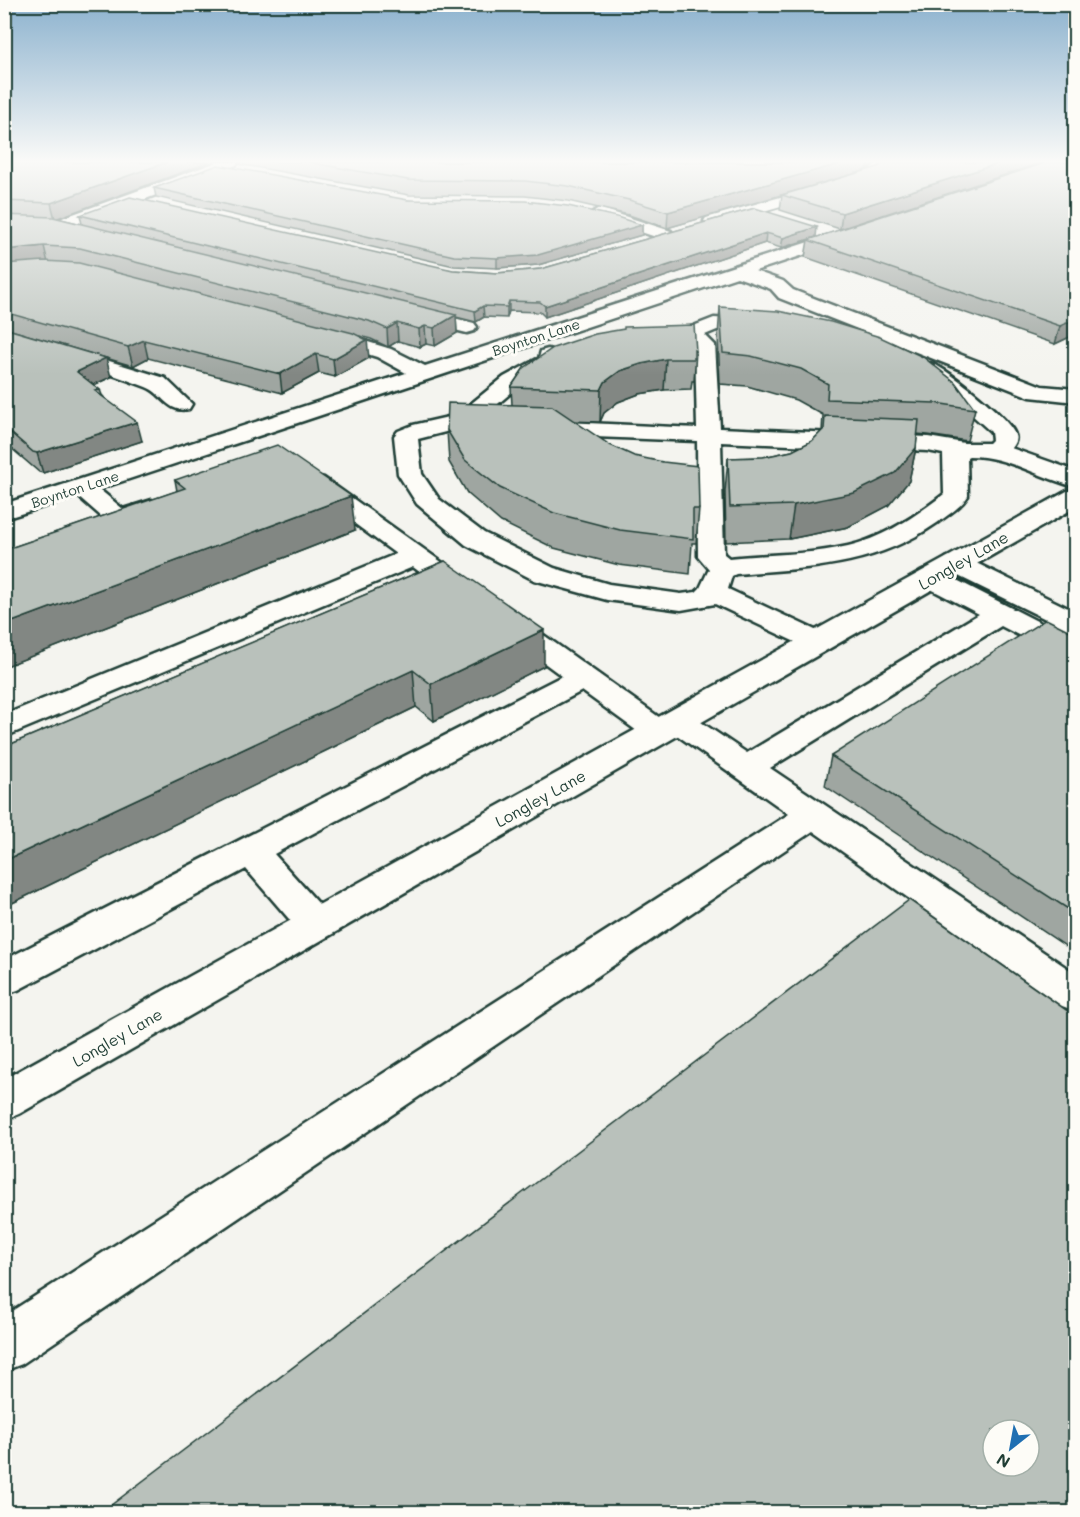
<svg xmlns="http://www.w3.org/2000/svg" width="1080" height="1517" font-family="Mali,sans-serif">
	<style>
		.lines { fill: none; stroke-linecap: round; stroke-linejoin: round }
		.minor-casing { stroke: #1f3d34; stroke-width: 5 }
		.major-casing { stroke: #1f3d34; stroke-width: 5 }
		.minor { fill: #fdfcf7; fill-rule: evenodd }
		.major { fill: #fdfcf7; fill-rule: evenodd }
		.wall { fill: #9fa6a1; stroke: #1f3d34; stroke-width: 1.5 }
		.shaded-wall { fill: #828783; stroke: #1f3d34; stroke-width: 1.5 }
		.building { fill: #b9c1bb; stroke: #1f3d34; stroke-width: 1.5; fill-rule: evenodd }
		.labels { text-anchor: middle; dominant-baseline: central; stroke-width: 6; stroke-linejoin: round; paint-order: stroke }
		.far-street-label { font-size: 14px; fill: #1f3d34; stroke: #fdfcf7 }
		.street-label { font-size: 16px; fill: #1f3d34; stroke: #fdfcf7 }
	</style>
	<rect width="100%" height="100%" fill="#f4f4ef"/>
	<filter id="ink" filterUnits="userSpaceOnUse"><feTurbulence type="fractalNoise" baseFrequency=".0167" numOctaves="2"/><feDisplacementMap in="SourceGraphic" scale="12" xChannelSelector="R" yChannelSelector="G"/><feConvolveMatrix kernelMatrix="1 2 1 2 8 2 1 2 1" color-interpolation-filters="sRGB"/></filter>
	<g filter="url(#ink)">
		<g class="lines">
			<!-- minor casing -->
			<g class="minor-casing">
				<path id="minor" d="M217,162h21l-2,3 -173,65h-12l-2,-4 2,-4z
					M875,162h14l-2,8 -12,9 -163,47 -8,-5 2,-3 159,-45 10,-8z
					M599,208l72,23 2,4 -8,5 -72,-24 -2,-3z
					M849,229l6,1 2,4 -2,4 -100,33 28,10 10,9 249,96 34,3v13l-46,-5 -251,-99 -8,-9 -34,-12 -638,212 24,20 29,-9 9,3 4,5 -4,5 -42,14 -9,-3 -32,-28 -74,23v-15l402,-131 -29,-16 -59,-18 -3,-4 3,-4 7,-2 66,20 34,17z
					M413,308l61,15 3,4 -3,4 -7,2 -61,-15 -3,-4 3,-4z
					M714,318l51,3 7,2 3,4 -3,4 -7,2 -48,-3 -12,5 10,10 5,83 208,9 36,6h25l3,-3 -1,-8 -48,-43 -26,-20 3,-4c5,-2 8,-3 13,-1 16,6 79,56 82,71 2,5 -1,9 -4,13l65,23v16c-37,-9 -68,-31 -107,-31l-2,1 1,39c-7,11 -20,19 -31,27 -63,44 -127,45 -201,51l-4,2 -4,13 100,47 5,6 -5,6 -10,3 -10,-3 -93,-44 -34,6 -74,-10 -73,-20 -68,-35 -49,-41 -19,-30 -4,-38 4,-5 15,-6 44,-10 47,-38 35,-19 2,-7 7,-2 7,2 5,10 -3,4 -38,21 -46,39 -55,14 4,35 17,25 45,34 70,35 55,16 72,10 15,-2 4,-4 9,-19 -11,-13 -1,-115 -154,-6 -8,-2 -3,-5 3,-5 8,-2 154,7 -2,-81 -6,-5 -37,7 -7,-2 -3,-4 3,-4 33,-7zM721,442l207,9 15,3 1,40c-28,22 -61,44 -96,52 -39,9 -80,8 -119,12l-5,-4z
					M4,329l161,49 27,26 -3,5c-21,5 -26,-16 -43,-22 -46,-18 -95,-31 -142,-45z
					M315,476l9,2 154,110 4,6 -4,6c-24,6 -47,-20 -65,-33l-409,170v-22l392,-161 -90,-66 -3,-5 3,-5z
					M956,556l10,2 110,54v20l-10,-3 -120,-59 -3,-6 3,-6z
					M931,570l10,2 135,69v21l-11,-3 -64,-33 -231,142 306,206v37l-14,-5 -249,-175 -791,533 -18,7v-55l785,-502 -115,-81 -4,6 -11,3 -11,-3 -66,-48 -308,163 54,60 6,10 -6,10 -13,4 -13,-4 -56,-65 -228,121 -14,5v-35l558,-284 -65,-48 -4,-6 4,-6 10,-3 10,3 146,104 4,-6 11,-3 11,3 58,39 232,-139 -58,-30 -4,-6 4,-6z"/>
			</g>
			<!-- major casing -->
			<g class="major-casing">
				<path id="major" d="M1076,489v18l-1057,607 -15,6v-41l1063,-588z"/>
			</g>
			<!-- minor -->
			<use href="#minor" class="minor"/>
			<!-- major -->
			<use href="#major" class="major"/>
		</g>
		<!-- wall -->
		<path class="wall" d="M4,162h206l-154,56 26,6 -2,-9 373,55 44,3 44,-4 214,-61 61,29 -35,11 -16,-5 -220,74 -5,-5 -31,-1 -2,7 -23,-1 -8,5 -20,-5 1,16 -22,13 -9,-2 -6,3 -22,-6 -10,6 -17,-8 -11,-3 9,22 -34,19 -16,-4 -37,20 -134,-35 -15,8 -129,-38z
			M239,162h633l-8,9 -24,58 -60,-19 2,-15 22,-7 -137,40 -38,-13 -61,-14 -43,-5 -116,-1 -170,-31z
			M1076,162v172l-21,10 -250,-87 3,-17z
			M154,188l254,12 234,25v10l-104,30 -41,3 -43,-2 -298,-69z
			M720,307l255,102 -8,32 -39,-6 -11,-1 -1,14 -7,33 -21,25 -40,21 -59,12 -63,3 -1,-50 3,-34 35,-1 29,-6 20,-10 10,-10 1,-16 -27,-15 -49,-14 -27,-2 -2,-48z
			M4,328l107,49 -17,8 6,5 2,5 40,46 -99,32 -4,-1 -35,-30z
			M696,351l-2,30h-2l-1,8 -27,1 -25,4 -21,8 -14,11 -4,9 -27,-1 126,88 -3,34h-4l-2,31 -71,-9 -65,-17 -53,-26 -34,-29 -18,-31 -2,-32 65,-25 -1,-18 13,-19z
			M175,480l180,50 -351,137v-117l173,-59z
			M445,561l99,105 -110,55 -18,-14 -412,200v-160z
			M1076,634v319l-251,-167 6,-30z"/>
		<!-- shaded-wall -->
		<path class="shaded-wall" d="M167,162h43l-155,57 -4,-16z
			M846,162h26l-8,9 -197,57 1,-16z
			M1003,162h41l-204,67 2,-16z
			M642,225v10l-104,30 -41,3v-10z
			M817,227l-1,10 -35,11 2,-10z
			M766,233l-1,10 -220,74v-11z
			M44,246l4,17 -44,4v-17z
			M509,301v10l-2,7v-11z
			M483,306l1,11 -8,5 -1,-11z
			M456,315l1,18 -22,13 -1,-18z
			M1076,319v15l-21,10 5,-18z
			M397,323l1,18 -10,6 -1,-18z
			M425,326l1,18 -6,3 -1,-18z
			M144,340l4,18 -15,8 -5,-19z
			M367,340l2,18 -34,19 -2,-18z
			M316,354l3,19 -37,20 -2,-19z
			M106,358l5,19 -29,13 -5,-18z
			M666,359l-2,31 -25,4 -21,8 -14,11 -4,9 1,-32 4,-8 15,-11 21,-7z
			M137,422l5,19 -99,32 -6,-20z
			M916,448l-7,33 -21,25 -40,21 -59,12 5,-34z
			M351,496l4,34 -351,137v-42z
			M544,630v36l-110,55 -3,-37z
			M413,670l3,37 -412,200v-46z"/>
		<!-- building -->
		<path class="building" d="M4,162h163l-116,41 -47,-2z
			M307,162h539l-178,50 -39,-12 -61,-14 -43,-5 -117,-1z
			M884,162h119l-161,51 -60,-18 96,-28z
			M1048,162h28v157l-16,7 -252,-86z
			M218,165l190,35 117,1 43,5 49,11 25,8 -104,30 -41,3 -43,-2 -300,-68z
			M130,197l323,73 44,3 44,-4 214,-61 62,19 -34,11 -17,-5 -221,73 -5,-4 -31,-1 -2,6 -24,-1 -8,5 -395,-96z
			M4,215l49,2 403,98 -22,13 -9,-2 -6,3 -22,-6 -10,6 -18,-8 -289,-73 -36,-2 -40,4z
			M44,261l35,2 274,70 14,7 -34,19 -17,-5 -36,20 -136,-34 -16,7 -124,-35v-48z
			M720,307l58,4 53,11 49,15 43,20 32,25 20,27 -40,-6 -108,-4 1,-15 -27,-15 -50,-13 -28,-3z
			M694,325l2,26 -2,-1v9h-28l-25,5 -21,7 -15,11 -4,8 -90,-3 13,-19 29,-20 42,-14 29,-5v-2z
			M4,328l102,30 -29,14 23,18 -5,1 42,31 -100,31 -4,-1 -29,-25z
			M448,403l104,3 58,39 24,11 29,6 35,4 1,43h-6v30l-73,-9 -66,-17 -54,-25 -35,-28 -18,-30z
			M825,416l94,4 -3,28 -21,25 -41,20 -60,12 -64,2 -2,-49 35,-1 29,-6 20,-10 12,-12z
			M277,445l74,51 -347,129v-75l181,-62 -10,-8z
			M445,561l99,69 -113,54 -18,-14 -409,191v-114z
			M1046,619l30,15v280l-245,-158z
			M909,900l167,117v495h-974zM993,1430h36v36h-36z"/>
	</g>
	<!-- sky -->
	<linearGradient id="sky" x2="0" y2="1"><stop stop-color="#8cb2ce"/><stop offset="0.43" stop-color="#fafaf8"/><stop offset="1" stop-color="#fafaf8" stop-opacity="0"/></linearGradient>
	<rect width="1080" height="375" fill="url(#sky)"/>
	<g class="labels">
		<!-- far-street labels -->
		<g class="far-street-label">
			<text transform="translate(536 337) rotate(-18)">Boynton Lane</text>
			<text transform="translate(75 489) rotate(-18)">Boynton Lane</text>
		</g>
		<!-- street labels -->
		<g class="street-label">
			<text transform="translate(963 560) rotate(-30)">Longley Lane</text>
			<text transform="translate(540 798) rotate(-29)">Longley Lane</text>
			<text transform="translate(117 1037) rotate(-30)">Longley Lane</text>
		</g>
	</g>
	<!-- margin -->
	<rect width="1080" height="1517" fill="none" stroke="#fdfcf7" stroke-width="24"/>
	<rect x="12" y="12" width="1056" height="1493" fill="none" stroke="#1f3d34" stroke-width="2" filter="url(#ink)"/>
	<!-- north arrow -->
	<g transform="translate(1011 1448) rotate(211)"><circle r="28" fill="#fdfcf7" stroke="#a4b0a9" stroke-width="1.5"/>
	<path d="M0-4.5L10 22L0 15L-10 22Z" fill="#1f6fb2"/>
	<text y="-9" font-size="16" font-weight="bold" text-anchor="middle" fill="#1f3d34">N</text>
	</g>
</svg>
